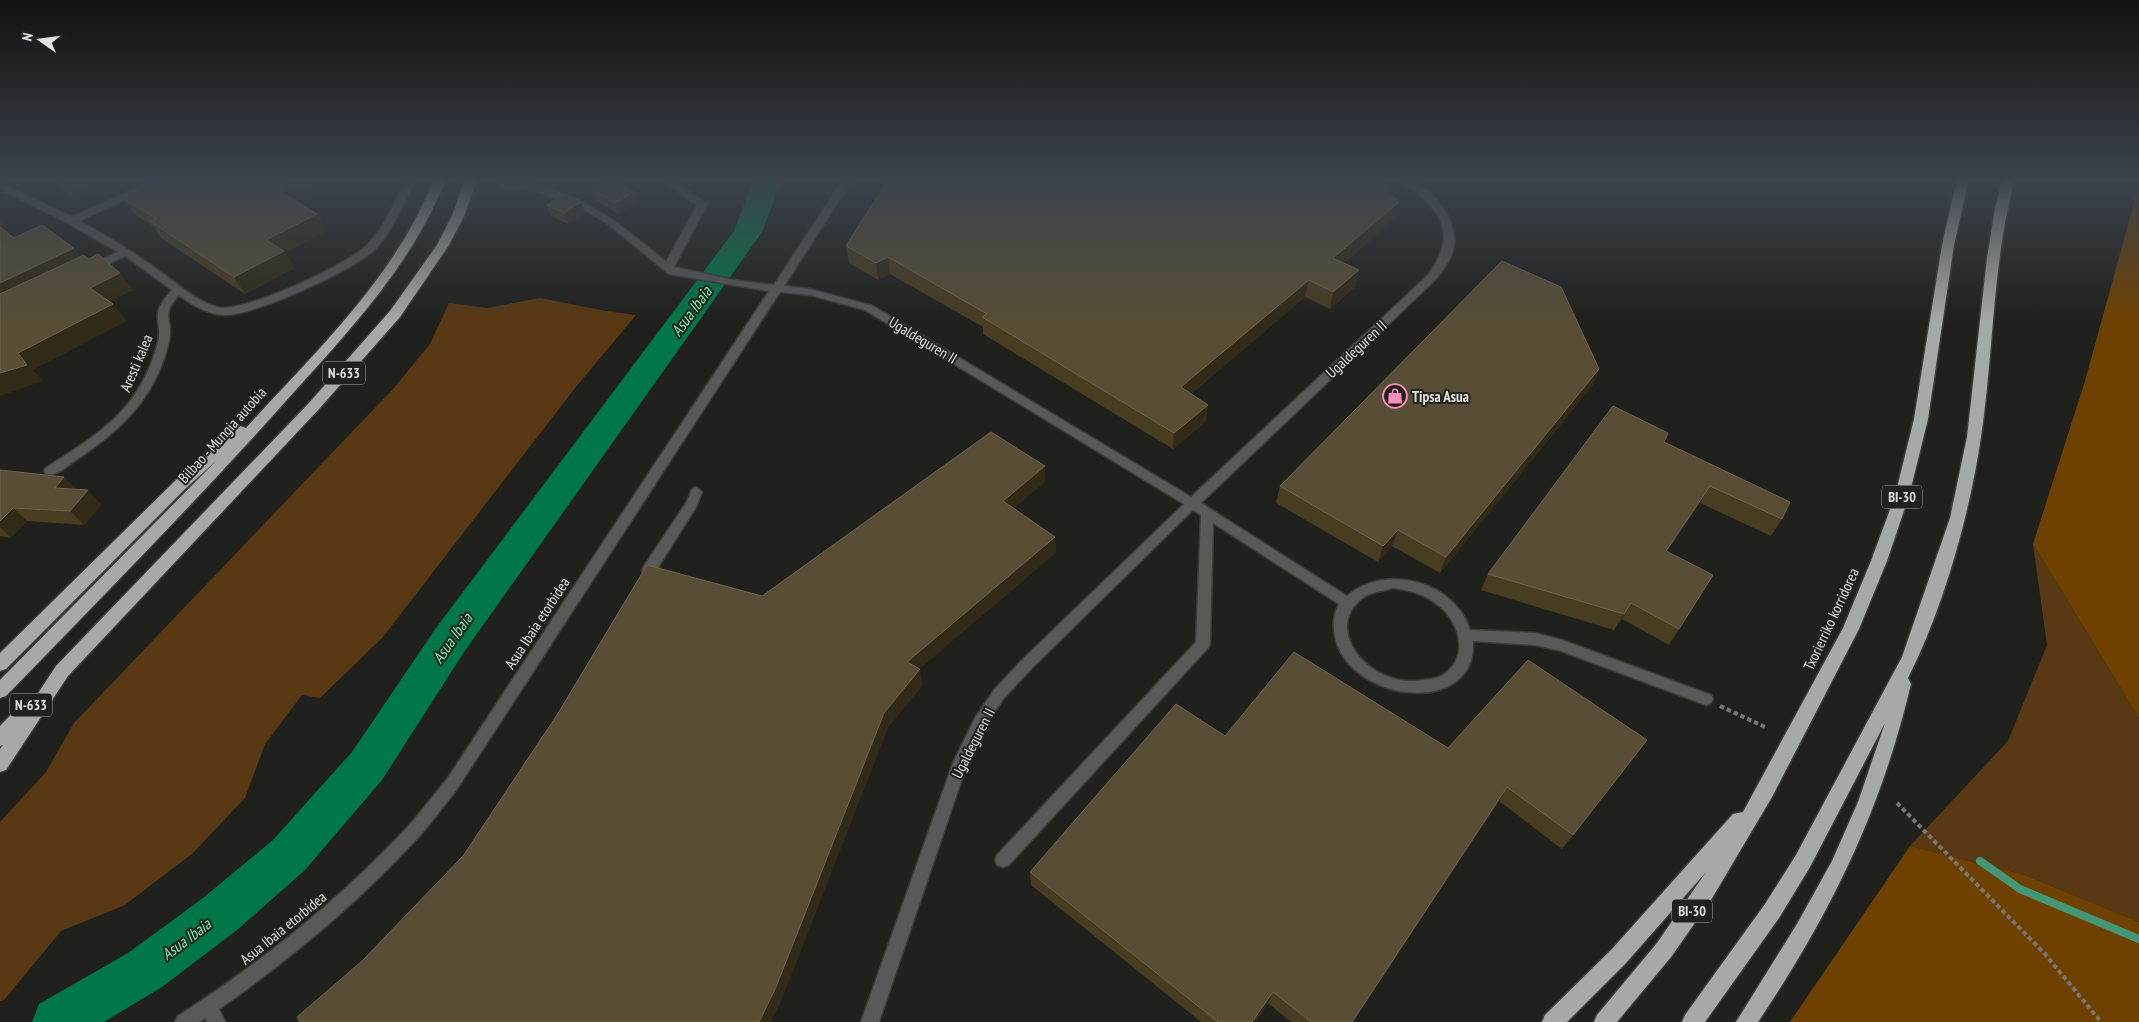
<svg xmlns="http://www.w3.org/2000/svg" width="2139" height="1022" font-family="'PT Sans Narrow',sans-serif">
	<style>
		.green { fill: #593814 }
		.forest { fill: #6f4101 }
		.lines { fill: none; stroke-linecap: round; stroke-linejoin: round }
		.stream { stroke: #449776; stroke-width: 8 }
		.river { fill: #007749; fill-rule: evenodd }
		.minor-casing { stroke: #3b3c38; stroke-width: 3 }
		.highway-casing { stroke: #3b3c38; stroke-width: 3 }
		.path { stroke: #777875; stroke-width: 4; stroke-dasharray: 4.5 3; stroke-linecap: butt }
		.minor { fill: #585958; fill-rule: evenodd }
		.highway { fill: #a6a9a5; fill-rule: evenodd }
		.wall { fill: #483c21 }
		.shaded-wall { fill: #312a17 }
		.building { fill: #584e36; stroke: #6e6550 }
		.labels { text-anchor: middle; dominant-baseline: central; stroke-width: 4; stroke-linejoin: round; paint-order: stroke }
		.shield { fill: #20211d; stroke: #a7a8a5; stroke-width: 1 }
		.shield-label { font-size: 14px; font-weight: bold; fill: #e1e2df }
		.street-label { font-size: 15px; fill: #e1e2df; stroke: #20211d }
		.poi-label { font-size: 15px; font-weight: bold; fill: #e1e2df; stroke: #20211d; text-anchor: start }
		.water-label { font-size: 16px; font-style: italic; fill: #77f4b1; stroke: #20211d }
	</style>
	<rect width="100%" height="100%" fill="#20211d"/>
	<!-- green -->
	<path class="green" d="M540,298l66,13 30,4 -61,73 -192,249 -63,61 -18,-3 -37,49 -20,54 -52,55 -68,52 -64,26 -57,69 -4,1v-179l46,-50 28,-49 319,-334 37,-45 19,-41 38,5z
		M2033,544l106,174v204l-114,-47 -115,-29 98,-105 39,-96z"/>
	<!-- forest -->
	<path class="forest" d="M2139,185v533l-106,-174 52,-163z
		M1910,846l115,29 114,47v100h-349z"/>
	<g class="lines">
		<!-- stream -->
		<path class="stream" d="M1980,861l40,28 119,50"/>
		<!-- river -->
		<path class="river" d="M754,179h28l-20,53 -298,420 -82,128 -77,90 -68,60 -75,57 -58,35h-72l7,-18 89,-51 75,-55 70,-58 79,-88 84,-124 298,-397z"/>
		<!-- minor casing -->
		<g class="minor-casing">
			<path id="minor" d="M156,179h12l-89,42c28,15 55,31 80,50 18,12 36,30 58,36 25,7 133,-43 151,-63 18,-18 27,-43 38,-65h10c-13,23 -22,50 -40,69 -19,21 -125,69 -152,67 -17,-1 -32,-10 -45,-20 -20,22 -5,23 -10,46 -12,54 -46,88 -90,117 -9,6 -23,19 -33,16l-2,-3 2,-3c53,-35 92,-56 111,-122 8,-27 -11,-28 15,-56l-47,-34 -29,14h-8v-4l30,-14 -52,-30 -66,-33v-7l72,35z
				M496,179h10l1,4c12,1 27,0 38,4 49,15 83,43 121,75l31,-57 -36,-26h11l35,25 -33,63 65,14 35,4 69,-106h10l-69,107 26,3 63,17 318,191 237,-222c24,-33 21,-56 -11,-82 -6,-5 -13,-8 -19,-14 29,-1 59,38 56,66 -1,13 -11,24 -18,34l-235,224 146,93c38,-33 108,-15 123,34l65,3 27,7 149,55 2,4 -2,4 -5,2 -145,-54 -26,-6 -62,-4c4,75 -118,63 -137,0 -3,-13 -4,-24 3,-37l-126,-81 -3,121 -2,4 -199,217 -6,2 -6,-2 -2,-5 2,-5 199,-213 5,-127 -8,-5 -162,159 -27,29 -19,28 -18,38 -88,258h-18l92,-259 22,-45 19,-28 27,-29 163,-157 -319,-194 -55,-15 -30,-3 -323,497c-15,19 -29,39 -46,56 -58,62 -123,116 -192,164l6,13h-18l-1,-4 -7,4h-24l3,-6c81,-52 156,-112 222,-181 17,-17 31,-37 47,-56l322,-488 -100,-17 -61,-50 -23,-14 -45,-18 -40,-5zM1393,588c13,2 25,4 36,11 25,13 43,50 19,72 -7,7 -15,8 -25,9 -12,2 -25,1 -37,-4 -32,-13 -57,-54 -22,-79 7,-5 20,-6 29,-9z
				M696,487l6,5 -6,15 -42,67h-10l-2,-4 2,-4 42,-63 6,-14z"/>
		</g>
		<!-- highway casing -->
		<g class="highway-casing">
			<path id="highway" d="M434,179h12c-35,88 -99,154 -161,223 -90,101 -185,197 -279,294l-6,2v-18l216,-219 -30,27 -180,181 -6,2v-18l176,-173 59,-53 5,-1 6,2c70,-77 149,-150 188,-249z
				M465,179h12l-13,37 -15,29 -49,72 -81,92 -251,267 -62,94 -6,2v-23l3,-4 -3,1v-20l23,-24 10,-1 23,-35 253,-263 81,-92 47,-66 15,-29z
				M1957,179h12l-15,66 -26,174 -19,77 -22,65 -28,68 -87,168 -61,103 -40,57 -54,65h-23l3,-7 60,-72 49,-71 -80,91 -59,59h-25l3,-7 67,-66 121,-135 10,-2 100,-184 28,-67 24,-65 19,-77 28,-174z
				M2003,179h12c-23,84 -21,172 -34,258 -11,76 -38,173 -73,241l3,6c-30,127 -80,229 -153,338h-22l61,-98 35,-63 26,-59 27,-79 -75,144 -31,51 -74,104h-23l3,-7 80,-111 31,-49 106,-198 48,-139 17,-81 20,-179 8,-50z"/>
		</g>
		<!-- path -->
		<path class="path" d="M1720,706l45,21
			M1897,803l148,151 56,68"/>
		<!-- minor -->
		<use href="#minor" class="minor"/>
		<!-- highway -->
		<use href="#highway" class="highway"/>
	</g>
	<!-- wall -->
	<path class="wall" d="M48,179h66l-40,18z
		M339,179l-43,22 21,13 10,16 -42,23 9,15 -49,26 -84,-56 -8,-12 -19,-12 -12,-16z
		M591,189l47,14 -20,11 -23,-14z
		M581,202l4,11 -17,11 -17,-8 -4,-11z
		M1399,202l-4,16 -51,45 15,7 -4,17 -25,22 -25,-12 -114,97 17,11 -3,17 -32,27 -190,-115v-7l-93,-53 -12,6 -29,-17 -3,-17z
		M1599,369l-7,17 -152,187 -48,-27 -14,16 -102,-59 4,-17z
		M1664,442l118,77 -11,17 -71,-33 -33,48 12,78 -10,16 -47,-26 -8,11 -133,-40 7,-16z
		M0,471l76,19 25,14 -17,21 -57,-4 -16,17 -11,-2z
		M1225,736l223,12 199,-8 -85,109 -63,-48 -146,221h-62l-23,-19 -12,19h-55l-170,-137 -1,-13z"/>
	<!-- shaded-wall -->
	<path class="shaded-wall" d="M65,179h49l-40,18 -12,-17z
		M297,179h42l-53,27 -10,-17z
		M634,192l4,11 -20,11 -3,-11z
		M581,202l4,11 -17,11 -4,-11z
		M1399,202l-4,16 -65,57 3,-17z
		M317,214l10,16 -42,23 9,15 -49,26 -11,-17 32,-37z
		M0,217l9,12 -9,4z
		M74,248l13,17 -87,42v-24z
		M888,257l2,17 -12,6 -2,-17z
		M1359,270l-4,17 -25,22 3,-17z
		M120,273l13,17 -30,15 -13,-17z
		M1309,280l-4,17 -126,107 2,-17z
		M113,304l14,17 -94,49 10,11 -43,15v-23l18,-20z
		M1599,369l-7,17 -152,187 6,-16z
		M1208,405l-3,17 -32,27 1,-16z
		M1045,466v16l-41,35 -1,-16z
		M64,477l14,14 -23,-3z
		M1710,486l-10,17 -44,64 10,-16z
		M88,490l13,14 -17,21 -14,-14z
		M13,508l14,13 -16,17 -11,-11v-6z
		M1398,530l-6,16 -14,16 5,-16z
		M1055,537l1,16 -146,124 -3,-15z
		M1631,603l-9,16 -8,11 10,-16z
		M920,669l3,16 -35,43 -106,271 -11,23h-12l125,-309z
		M1647,740l-11,15 -74,94 11,-14z
		M1507,787l-8,14 -146,221h-1z
		M1273,992l-5,11 -12,19h-4z"/>
	<!-- building -->
	<path class="building" d="M161,179h136l-21,10 41,25 -51,26 18,11 -50,26 -84,-56 6,-3 -34,-20z
		M609,179h2l23,13 -19,11 -24,-14z
		M888,179h485l4,2 22,21 -66,56 26,12 -26,22 -24,-12 -128,107 27,18 -34,28 -192,-116 5,-3 -99,-57 -12,6 -30,-17z
		M564,194l17,8 -17,11 -17,-8z
		M42,225l32,23 -74,35v-56l14,11z
		M98,254l22,19 -30,15 23,16 -95,49 9,12 -27,8v-79l84,-39 5,4z
		M1502,261l59,26 38,82 -153,188 -48,-27 -15,16 -103,-60z
		M1613,406l55,27 -4,9 126,60 -8,17 -72,-33 -44,65 47,24 -34,54 -48,-26 -7,11 -136,-40z
		M991,432l54,34 -42,35 52,36 -148,125 13,7 -36,44 -108,274 -17,35h-459l-3,-5 65,-56 101,-105 94,-141 90,-150 115,31z
		M0,470l64,7 -9,11 33,2 -18,21 -57,-3 -13,13z
		M1294,652l154,96 80,-88 119,80 -74,95 -66,-48 -155,235h-41l-38,-30 -21,30h-34l-188,-150 146,-168 49,32z"/>
	<!-- sky -->
	<linearGradient id="sky" x2="0" y2="1"><stop stop-color="#121210"/><stop offset="0.56" stop-color="#3c434c"/><stop offset="1" stop-color="#3c434c" stop-opacity="0"/></linearGradient>
	<rect width="2139" height="322" fill="url(#sky)"/>
	<!-- icons -->
	<defs>
		<g id="shop-ring" transform="scale(1.25)"><circle r="9.5" fill="#20211d" stroke="#fe8ebb" stroke-width="1.5"/><path d="M-5-2.5h2.3a2.7 3.5 0 0 1 5.4 0H5L5.5 6h-11ZM-1.5-2.5h3a1.5 2.3 0 0 0-3 0Z" fill="#fe8ebb"/></g>
	</defs>
	<g fill-rule="evenodd">
		<use href="#shop-ring" x="1395" y="396"/>
	</g>
	<g class="labels">
		<!-- shield labels -->
		<g class="shield">
			<rect x="323" y="361.5" width="42" height="23" rx="4"/>
			<rect x="1882" y="485.5" width="40" height="23" rx="4"/>
			<rect x="10" y="693.5" width="42" height="23" rx="4"/>
			<rect x="1672" y="899.5" width="40" height="23" rx="4"/>
		</g>
		<g class="shield-label">
			<text x="344" y="373">N-633</text>
			<text x="1902" y="497">BI-30</text>
			<text x="31" y="705">N-633</text>
			<text x="1692" y="911">BI-30</text>
		</g>
		<!-- street labels -->
		<g class="street-label">
			<text transform="translate(923 340) rotate(31)">Ugaldeguren II</text>
			<text transform="translate(1356 349) rotate(-43)">Ugaldeguren II</text>
			<text transform="translate(136 363) rotate(-67)">Aresti kalea</text>
			<text transform="translate(222 435) rotate(-48)">Bilbao - Mungia autobia</text>
			<text transform="translate(1831 619) rotate(-65)">Txorierriko korridorea</text>
			<text transform="translate(537 623) rotate(-57)">Asua Ibaia etorbidea</text>
			<text transform="translate(973 743) rotate(-63)">Ugaldeguren II</text>
			<text transform="translate(283 928) rotate(-39)">Asua Ibaia etorbidea</text>
		</g>
		<!-- poi labels -->
		<g class="poi-label">
			<text x="1412" y="396">Tipsa Asua</text>
		</g>
		<!-- water labels -->
		<g class="water-label">
			<text transform="translate(691 311) rotate(-54)">Asua Ibaia</text>
			<text transform="translate(452 638) rotate(-55)">Asua Ibaia</text>
			<text transform="translate(186 939) rotate(-37)">Asua Ibaia</text>
		</g>
	</g>
	<!-- north arrow -->
	<g transform="translate(40 40) rotate(284)" stroke="#20211d" stroke-width="4" paint-order="stroke">
	<path d="M0-4L9 19L0 12L-9 19Z" fill="#e1e2df"/>
	<text y="-8" font-size="14" font-weight="bold" text-anchor="middle" fill="#e1e2df">N</text>
	</g>
</svg>
